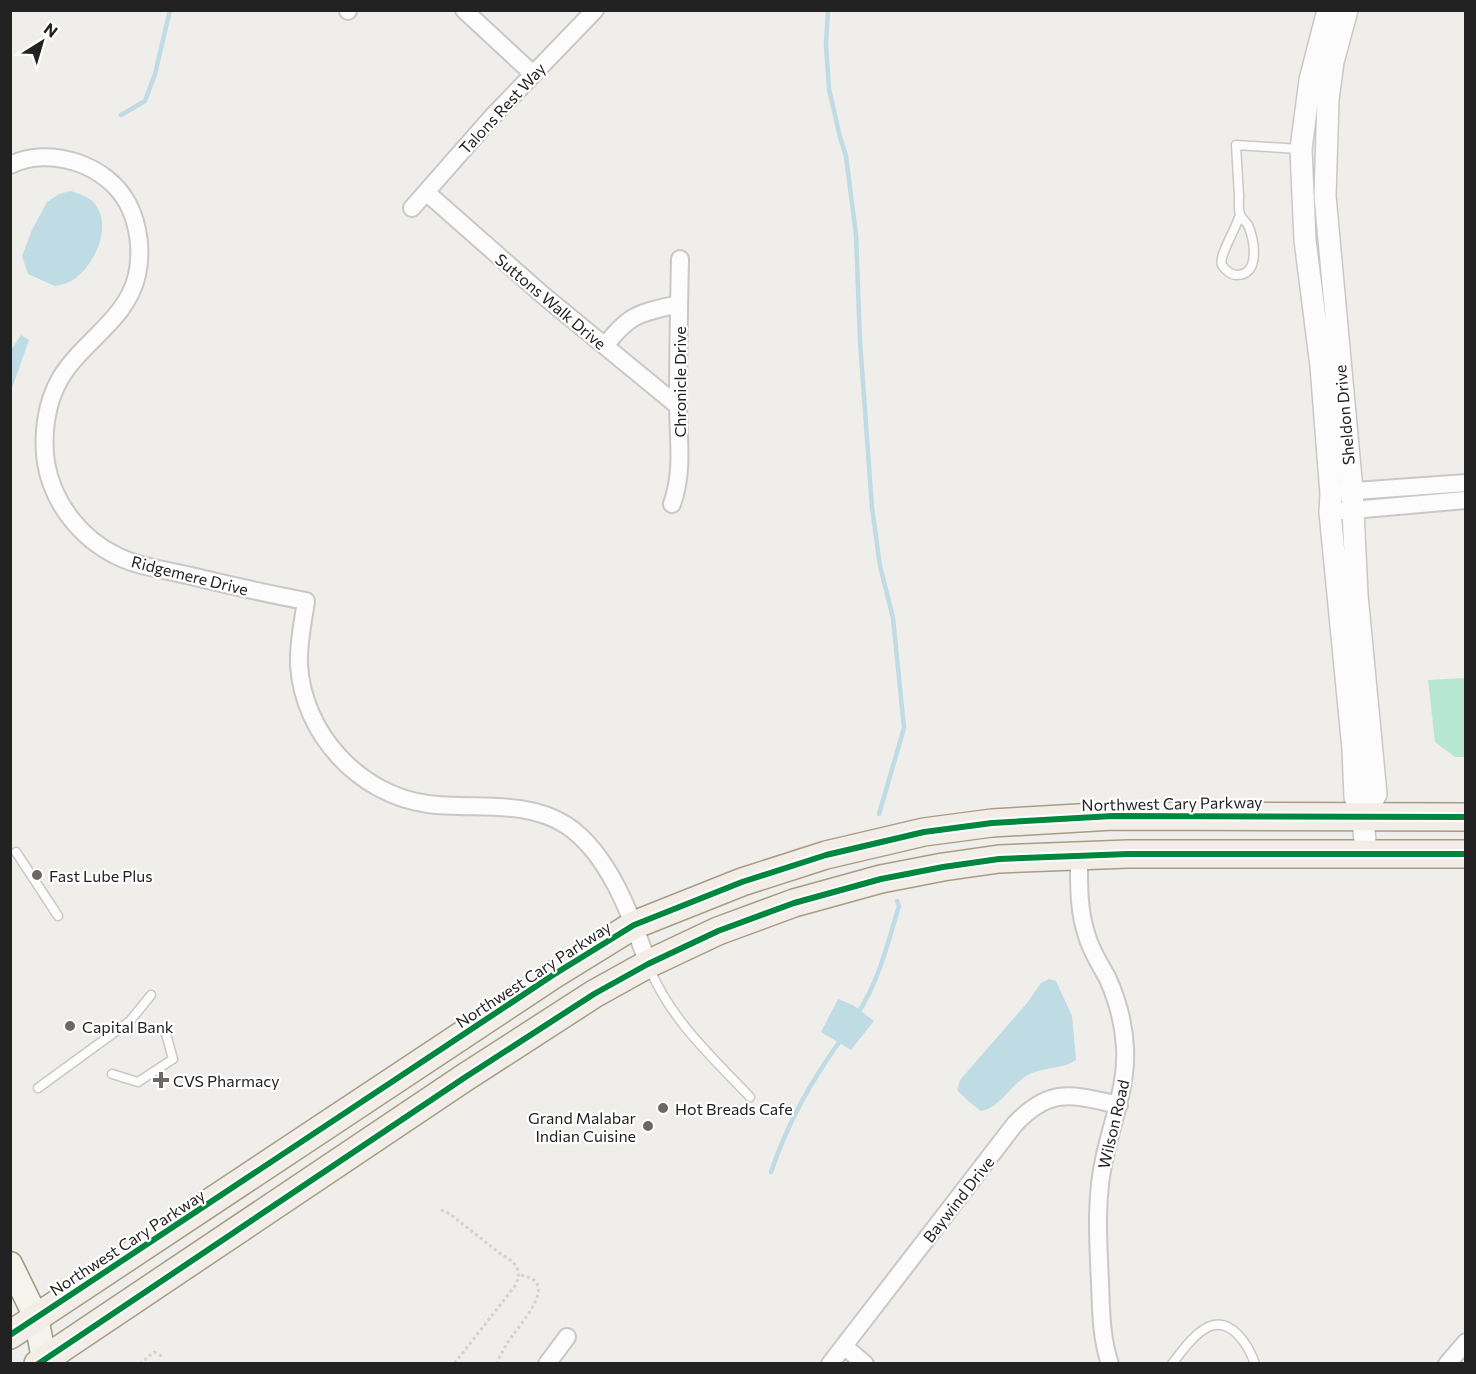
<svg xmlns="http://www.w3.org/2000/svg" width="1476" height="1374" font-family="Commissioner,sans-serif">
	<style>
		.pitch { fill: #b7e6d2 }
		.water { fill: #bfdbe3 }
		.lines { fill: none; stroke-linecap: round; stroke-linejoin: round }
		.stream { stroke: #bfdbe3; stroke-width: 4.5 }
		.service-casing { stroke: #c9c8c7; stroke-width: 11 }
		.minor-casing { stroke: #c9c8c7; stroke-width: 20 }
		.tertiary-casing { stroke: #c9c8c7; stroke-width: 24 }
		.secondary-casing { stroke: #999a82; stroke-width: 27 }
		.primary-casing { stroke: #a79c86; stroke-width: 30 }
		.path { stroke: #dccecd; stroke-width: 3; stroke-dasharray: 3 3; stroke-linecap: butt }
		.service { stroke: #fdfcfc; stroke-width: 8 }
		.minor { stroke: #fdfcfc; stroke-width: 16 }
		.tertiary { stroke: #fdfcfc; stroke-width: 21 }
		.secondary { stroke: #f4f4ed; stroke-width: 24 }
		.primary { stroke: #f3ede7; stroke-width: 27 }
		.cycleway-casing { stroke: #fff; stroke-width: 10 }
		.cycleway { stroke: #00873e; stroke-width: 6 }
		.poi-dot { fill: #6a6968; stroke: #fff; stroke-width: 2 }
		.labels { text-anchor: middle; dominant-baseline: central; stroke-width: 4.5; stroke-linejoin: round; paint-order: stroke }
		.street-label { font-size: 16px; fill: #222; stroke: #fff }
		.poi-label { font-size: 16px; fill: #222; stroke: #fff; text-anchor: start }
	</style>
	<rect width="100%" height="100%" fill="#f0eeeb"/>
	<!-- pitch -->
	<path class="pitch" d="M1463,678l2,1v78h-10l-20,-15 -7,-62z"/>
	<!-- water -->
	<path class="water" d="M70,191c9,2 19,6 25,13 18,23 -1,62 -22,76 -5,3 -12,5 -18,6l-27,-12 -6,-18 10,-26 15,-28 12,-8z
		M21,335l8,5 -18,51v-41z
		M1049,979l7,2 16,35 4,44c-12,9 -32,7 -46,14 -19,9 -29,34 -49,37l-13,-10 -11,-11 3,-10 67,-77 14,-20z
		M838,999l15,6 21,16 -23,29 -30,-18z"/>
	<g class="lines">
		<!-- stream -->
		<path class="stream" d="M828,10l-2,34 3,45 11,48 6,19 10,79 4,106 12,167 8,58 13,52 11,110 -25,86
			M121,115l24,-14 10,-27 15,-64
			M858,1013c21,-32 30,-71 41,-107l-2,-5
			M771,1172c18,-52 39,-89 71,-134"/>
		<!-- service casing -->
		<g class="service-casing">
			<path id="service" d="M1240,214c-3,14 -22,42 -18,51 3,5 9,10 15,10 24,0 17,-36 11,-50 -2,-3 -7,-7 -8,-11 -2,-4 -1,-13 -1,-18 -1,-17 -2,-34 -3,-51l64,4
				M16,852l42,64
				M649,967c21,52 63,90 101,130
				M112,1074l26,8 35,-23 -7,-25
				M38,1088l92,-67 21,-26
				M1172,1364c10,-13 22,-30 36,-37 23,-11 41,19 47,37"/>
		</g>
		<!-- minor casing -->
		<g class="minor-casing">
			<path id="minor" d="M464,10l69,64
				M348,11v-1
				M10,165c40,-20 98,0 118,39 11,21 14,48 9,71 -10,45 -55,66 -77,104 -14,24 -18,56 -14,84 7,40 34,75 71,93 22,11 50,14 74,20 38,9 77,18 115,25 -3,21 -8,42 -7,64 4,68 60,130 129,139 46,6 97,-5 138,21 43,28 66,93 82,139
				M426,192l118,104 134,110
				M412,208l80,-91 103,-107
				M605,346c25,-33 35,-33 74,-42
				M1341,492l125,-9
				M672,504c12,-33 6,-67 6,-101 0,-48 1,-96 2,-144
				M1330,512l136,-12
				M1079,855c0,27 -1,55 8,81 4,15 13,28 20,41 10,22 17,47 18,71 2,37 -12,71 -20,107 -10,42 -7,85 -5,127 1,27 1,56 10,82
				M844,1346l21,18
				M547,1364l20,-27
				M830,1364l185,-240c36,-38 58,-29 104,-19
				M1447,1364l19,-22"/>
		</g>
		<!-- tertiary casing -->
		<g class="tertiary-casing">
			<path id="tertiary" d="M1328,10l-18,70 -9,69 4,91 16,126 10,128 -1,18 23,237 2,48 8,21 3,36
				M1347,10l-14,52 -5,38 -3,96 27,294 5,105 19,199 -13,24"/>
		</g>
		<!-- secondary casing -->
		<g class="secondary-casing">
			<path id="secondary" d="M10,1264l26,53 9,47"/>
		</g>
		<!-- primary casing -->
		<g class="primary-casing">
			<path id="primary" d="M10,1335l543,-360 81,-50 108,-43 84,-27 98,-23 68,-9 121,-7 353,1
				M38,1364l426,-286 130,-84 54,-30 70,-33 76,-28 87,-24 62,-12 56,-8 129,-5h338"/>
		</g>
		<!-- path -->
		<path class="path" d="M441,1210l9,4 52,41c14,7 21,16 13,31l-61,78
			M140,1364l14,-12 9,5
			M496,1364c5,-10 10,-20 17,-29 10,-15 48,-55 6,-60"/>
		<!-- service -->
		<use href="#service" class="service"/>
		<!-- minor -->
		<use href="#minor" class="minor"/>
		<!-- tertiary -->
		<use href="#tertiary" class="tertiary"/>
		<!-- secondary -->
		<use href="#secondary" class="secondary"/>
		<!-- primary -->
		<use href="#primary" class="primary"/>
		<!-- cycleway casing -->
		<g class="cycleway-casing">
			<path id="cycleway" d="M10,1335l543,-360 81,-50 108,-43 84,-27 98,-23 68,-9 121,-7 353,1
				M38,1364l426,-286 130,-84 54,-30 70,-33 76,-28 87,-24 62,-12 56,-8 129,-5h338"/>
		</g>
		<!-- cycleway -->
		<use href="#cycleway" class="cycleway"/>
	</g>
	<!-- markers -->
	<g class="poi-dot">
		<circle cx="37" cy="875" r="6"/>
		<circle cx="70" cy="1026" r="6"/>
		<path d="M158 1071h6v6h6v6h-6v6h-6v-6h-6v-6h6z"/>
		<circle cx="663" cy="1108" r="6"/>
		<circle cx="648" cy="1126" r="6"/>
	</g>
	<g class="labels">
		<!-- street labels -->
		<g class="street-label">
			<text transform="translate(502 108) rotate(-47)">Talons Rest Way</text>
			<text transform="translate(551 301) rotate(40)">Suttons Walk Drive</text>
			<text transform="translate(679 382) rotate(-90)">Chronicle Drive</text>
			<text transform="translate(1344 415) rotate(-95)">Sheldon Drive</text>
			<text transform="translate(190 575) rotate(14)">Ridgemere Drive</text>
			<text transform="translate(1172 803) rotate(-1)">Northwest Cary Parkway</text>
			<text transform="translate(533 974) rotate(-33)">Northwest Cary Parkway</text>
			<text transform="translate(1113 1124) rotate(-77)">Wilson Road</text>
			<text transform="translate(958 1199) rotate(-52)">Baywind Drive</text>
			<text transform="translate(127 1242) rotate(-33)">Northwest Cary Parkway</text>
		</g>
		<!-- poi labels -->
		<g class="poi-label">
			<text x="49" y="875">Fast Lube Plus</text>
			<text x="82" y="1026">Capital Bank</text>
			<text x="173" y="1080">CVS Pharmacy</text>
			<text x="675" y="1108">Hot Breads Cafe</text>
			<text x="636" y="1117" text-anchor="end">Grand Malabar<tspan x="636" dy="18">Indian Cuisine</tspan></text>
		</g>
	</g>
	<!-- border -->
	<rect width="1476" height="1374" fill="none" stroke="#222222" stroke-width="24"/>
	<!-- north arrow -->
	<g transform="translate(42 42) rotate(37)" stroke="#ffffff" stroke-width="4.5" paint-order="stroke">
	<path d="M0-4.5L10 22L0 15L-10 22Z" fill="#222222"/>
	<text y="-9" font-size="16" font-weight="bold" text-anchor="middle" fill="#222222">N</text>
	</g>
</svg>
